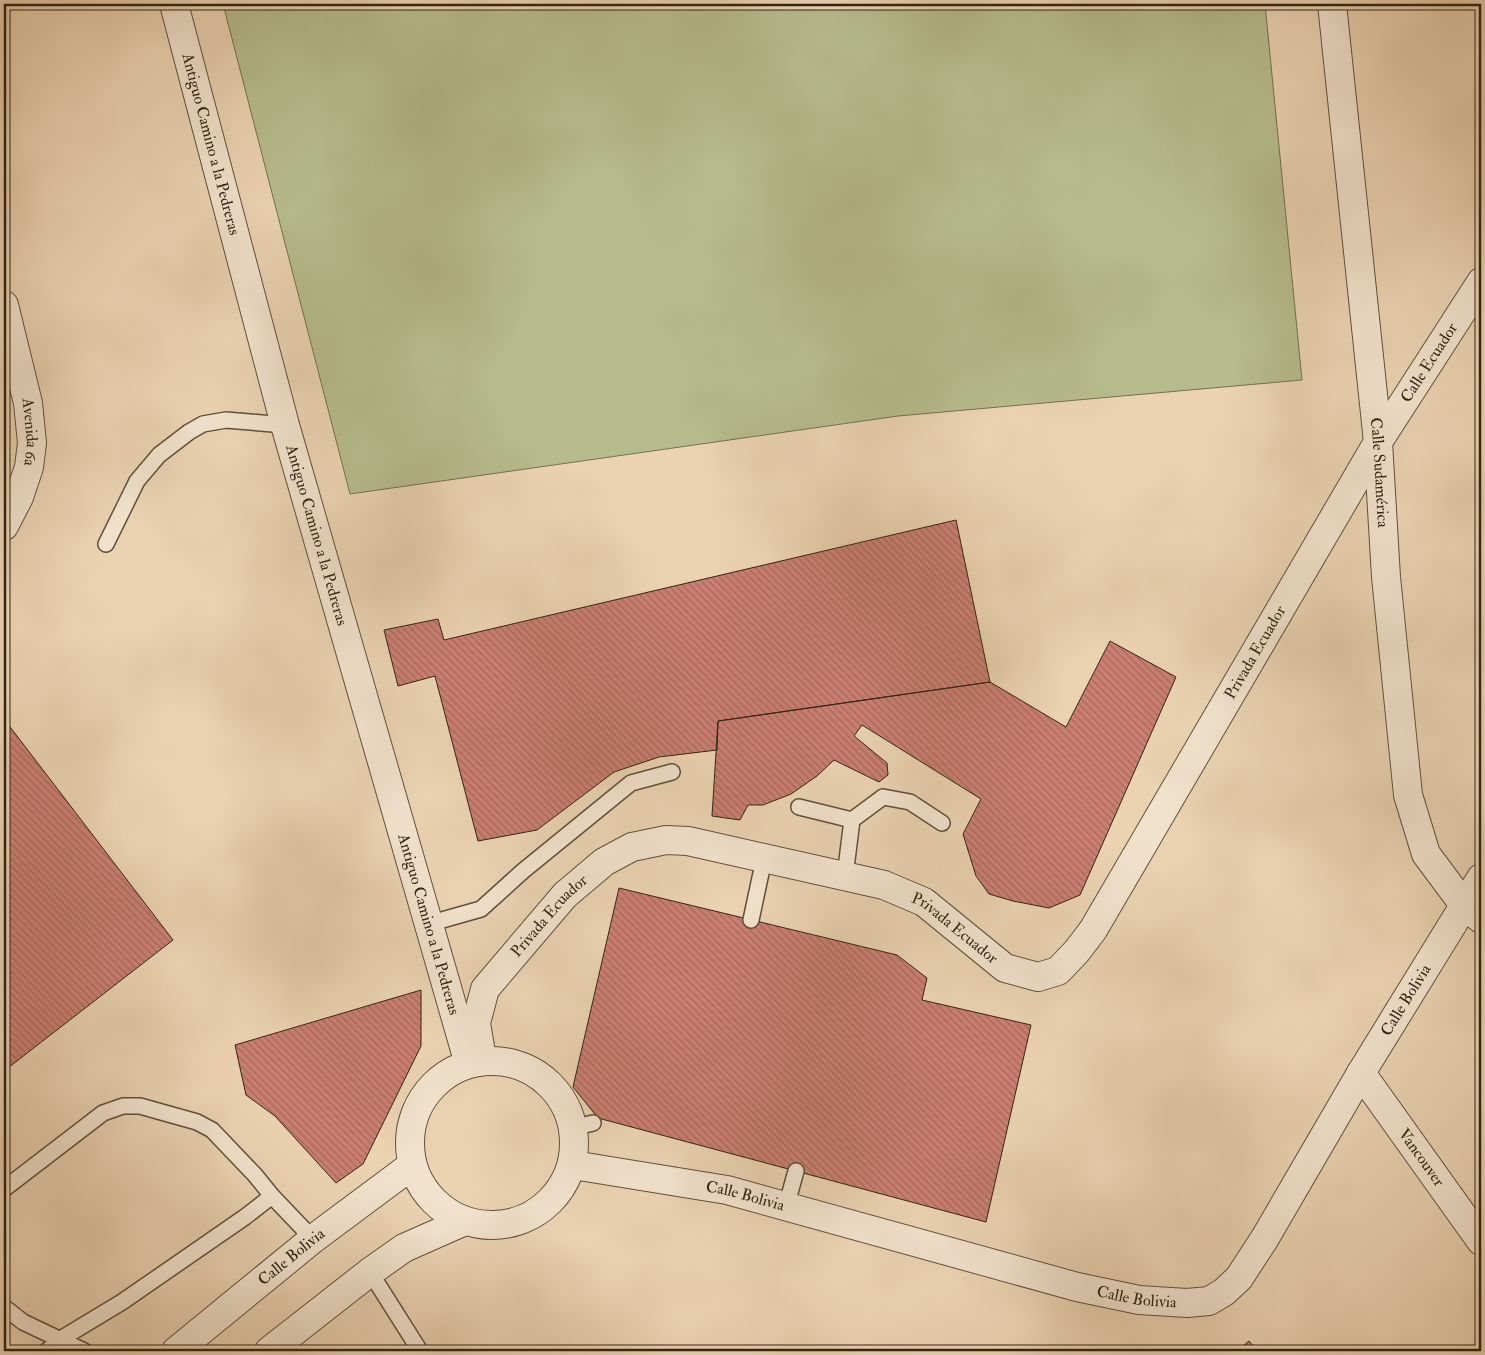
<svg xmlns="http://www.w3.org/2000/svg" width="1485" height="1355" font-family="'IM FELL Double Pica',serif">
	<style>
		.green { fill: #b6bc8d; stroke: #747051 }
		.building { fill: url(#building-back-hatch); stroke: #322415 }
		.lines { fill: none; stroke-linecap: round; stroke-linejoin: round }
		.lane-casing { stroke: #60503c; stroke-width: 18 }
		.street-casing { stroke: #60503c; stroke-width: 30 }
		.lane { stroke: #f2e2cd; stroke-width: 15 }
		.street { stroke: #f2e2cd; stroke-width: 28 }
		.labels { text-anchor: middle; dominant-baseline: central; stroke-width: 4; stroke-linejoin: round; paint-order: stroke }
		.street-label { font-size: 16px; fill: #322415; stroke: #f2e2cd }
	</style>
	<defs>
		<pattern id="building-back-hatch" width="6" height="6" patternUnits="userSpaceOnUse" patternTransform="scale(1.25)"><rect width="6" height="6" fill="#cb7f73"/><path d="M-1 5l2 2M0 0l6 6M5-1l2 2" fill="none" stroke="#a5685d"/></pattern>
	</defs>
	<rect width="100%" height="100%" fill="#ebd3b2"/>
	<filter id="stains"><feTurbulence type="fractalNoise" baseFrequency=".004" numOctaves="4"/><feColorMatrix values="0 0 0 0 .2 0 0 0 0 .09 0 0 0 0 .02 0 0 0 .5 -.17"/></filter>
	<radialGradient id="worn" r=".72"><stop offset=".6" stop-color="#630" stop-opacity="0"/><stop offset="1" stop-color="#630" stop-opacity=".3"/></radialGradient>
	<!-- green -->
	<path class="green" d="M223,4h1042l37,376 -404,36 -548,78z"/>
	<!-- building -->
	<path class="building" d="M956,520l34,162 -272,39 -1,29 -58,7 -45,15 -77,58 -59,11 -43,-165 -37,10 -14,-56 54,-11 6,21z
		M1110,641l66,36 -96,218 -31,13 -36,-7 -24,-7 -13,-18 -13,-42 18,-35 -119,-74 -8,11 33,27 1,12 -9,7 -45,-22 -17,16 -26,18 -28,11h-15l-8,15 -28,-4 6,-95 272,-39 76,45z
		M4,719l169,221 -169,131z
		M619,888l278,67 30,23 -5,22 109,25 -45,197 -388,-104 -25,-31z
		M421,990v56l-58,118 -27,19 -61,-67 -29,-21 -11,-50z
		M1249,1341l8,10h-20z"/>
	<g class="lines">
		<!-- lane casing -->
		<g class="lane-casing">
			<path id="lane" d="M106,544l31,-63 22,-26 30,-23 14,-8 23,-4 59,5
				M799,807l53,13
				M845,876l7,-56 31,-23 27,5 32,21
				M751,920l13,-61
				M428,924l53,-15 42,-38 108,-88 41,-11
				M572,1128l21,-5
				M4,1189l99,-76 20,-7h17l57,16 15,8 43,45 17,21 -27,21 -123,85 -63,38 -12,11
				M272,1196l41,43
				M786,1207l10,-36
				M370,1272l50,79
				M4,1307l19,15 61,29"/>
		</g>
		<!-- street casing -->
		<g class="street-casing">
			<g id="street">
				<path id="s1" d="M174,4l111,421 182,632"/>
				<path id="s2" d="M1332,4l46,438 8,135 22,218 18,59 38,51 17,14"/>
				<path id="s3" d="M4,305l24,98 4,40 -3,24 -10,30 -15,29"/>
				<path id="s4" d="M482,1059l-6,-36 9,-34 80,-94 39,-33 28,-15 34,-7 22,1 196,44 40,17 81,66 33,9 20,-6 19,-20 16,-21 285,-488 103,-160"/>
				<circle cx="492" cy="1143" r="82"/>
				<path id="s5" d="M1361,1073l120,168"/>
				<path id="s6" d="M573,1165l154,25 350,97 62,13 48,3 22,-2 15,-9 15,-14 26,-40 96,-165 120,-195"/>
				<path id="s7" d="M176,1351l137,-112 98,-73"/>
				<path d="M269,1351l101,-79 34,-24 61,-27"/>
			</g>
		</g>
		<!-- lane -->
		<use href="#lane" class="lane"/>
		<!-- street -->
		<use href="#street" class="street"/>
	</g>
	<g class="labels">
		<!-- street labels -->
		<g class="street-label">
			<text stroke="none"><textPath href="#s1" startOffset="145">Antiguo Camino a la Pedreras</textPath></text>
			<text stroke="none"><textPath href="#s4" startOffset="1452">Calle Ecuador</textPath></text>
			<text stroke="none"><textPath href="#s3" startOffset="130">Avenida 6a</textPath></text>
			<text stroke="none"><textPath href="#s2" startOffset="471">Calle Sudamérica</textPath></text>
			<text stroke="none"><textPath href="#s1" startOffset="550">Antiguo Camino a la Pedreras</textPath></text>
			<text stroke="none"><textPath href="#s4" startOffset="1114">Privada Ecuador</textPath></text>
			<text stroke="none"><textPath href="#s4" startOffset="169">Privada Ecuador</textPath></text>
			<text stroke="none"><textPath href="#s1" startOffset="955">Antiguo Camino a la Pedreras</textPath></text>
			<text stroke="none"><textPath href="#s4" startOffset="619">Privada Ecuador</textPath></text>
			<text stroke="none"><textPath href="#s6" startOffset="1015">Calle Bolivia</textPath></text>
			<text stroke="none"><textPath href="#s5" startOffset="104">Vancouver</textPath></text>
			<text stroke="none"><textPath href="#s6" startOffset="175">Calle Bolivia</textPath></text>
			<text stroke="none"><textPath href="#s7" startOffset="149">Calle Bolivia</textPath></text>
			<text stroke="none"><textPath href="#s6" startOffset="580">Calle Bolivia</textPath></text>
		</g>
	</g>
	<!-- margin -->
	<rect width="1485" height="1355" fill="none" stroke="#ebd3b2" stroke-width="20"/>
	<rect x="5" y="5" width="1475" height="1345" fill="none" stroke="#322415" stroke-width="2.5"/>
	<rect x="10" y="10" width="1465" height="1335" fill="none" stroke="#322415"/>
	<rect width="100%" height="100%" filter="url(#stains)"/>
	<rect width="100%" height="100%" fill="url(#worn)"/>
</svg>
